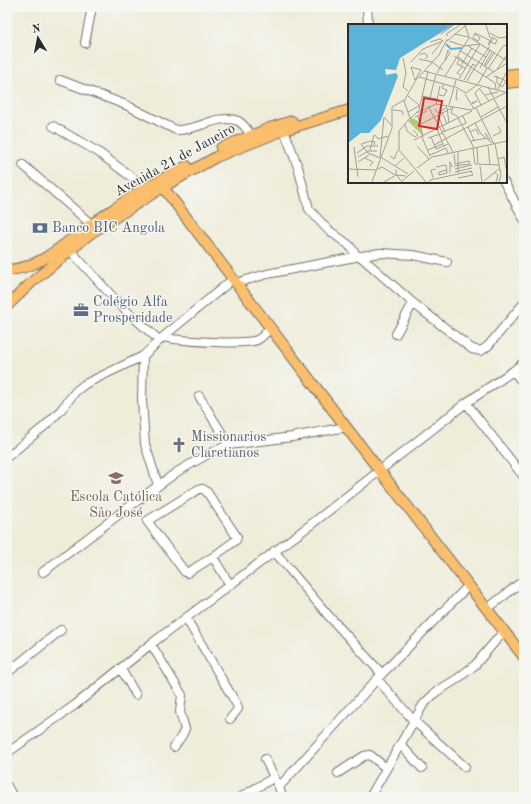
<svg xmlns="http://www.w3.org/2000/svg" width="531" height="804" font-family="'Old Standard TT',serif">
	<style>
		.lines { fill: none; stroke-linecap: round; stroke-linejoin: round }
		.minor-casing { stroke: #706f68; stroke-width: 10 }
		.major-casing { stroke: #706f68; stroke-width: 12 }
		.minor { stroke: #fff; stroke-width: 8 }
		.major { stroke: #fabe6d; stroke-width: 10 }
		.labels { text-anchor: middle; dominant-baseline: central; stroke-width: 3; stroke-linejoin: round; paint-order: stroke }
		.street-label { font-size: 14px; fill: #2b2b2b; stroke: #f6f6f2 }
		.service-label { font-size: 14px; fill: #4e5e75; stroke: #f6f6f2; text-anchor: start }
		.worship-label { font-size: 14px; fill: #5b616d; stroke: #f6f6f2; text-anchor: start }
		.education-label { font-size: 14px; fill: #785e54; stroke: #f6f6f2 }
		.inset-river { fill: none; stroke: #5bb4d8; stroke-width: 2 }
		.inset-road { fill: none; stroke: #a19f93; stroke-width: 1 }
		.view { fill: #d62828; fill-opacity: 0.15; stroke: #d62828; stroke-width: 2 }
		.inset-edge { fill: none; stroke: #2b2b2b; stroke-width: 2 }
	</style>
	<rect width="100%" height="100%" fill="#f6f6f2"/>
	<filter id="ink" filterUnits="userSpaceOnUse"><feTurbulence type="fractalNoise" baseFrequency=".025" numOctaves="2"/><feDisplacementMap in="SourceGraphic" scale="8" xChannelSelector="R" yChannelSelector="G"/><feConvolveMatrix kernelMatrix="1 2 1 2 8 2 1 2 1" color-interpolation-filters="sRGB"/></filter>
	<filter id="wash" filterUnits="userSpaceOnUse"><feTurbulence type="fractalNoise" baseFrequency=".012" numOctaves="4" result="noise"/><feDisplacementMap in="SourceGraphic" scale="16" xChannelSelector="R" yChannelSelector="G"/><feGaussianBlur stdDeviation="0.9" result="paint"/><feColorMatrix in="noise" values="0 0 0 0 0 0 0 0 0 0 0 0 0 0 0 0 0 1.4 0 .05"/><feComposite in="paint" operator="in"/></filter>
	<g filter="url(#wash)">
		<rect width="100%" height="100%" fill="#efecd9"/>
	</g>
	<g filter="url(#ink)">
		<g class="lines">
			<!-- minor casing -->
			<g class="minor-casing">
				<path id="minor" d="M367,7l1,18
					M85,43l7,-36
					M60,80l66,25 50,25c21,1 42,-17 62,-9 6,3 9,9 13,14
					M53,126l45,26 48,36
					M284,130l14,37 11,42 18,20 22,16 6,8v4
					M23,165l68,59
					M504,182l20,37
					M70,250l52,57 37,33
					M360,256l53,47 59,46 9,2 7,-5 36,-43
					M236,283l31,-9 88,-17 25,-4 33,2 34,7
					M396,334l17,-31
					M163,337c14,4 81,8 94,3 5,-2 9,-8 14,-12
					M513,371l11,13
					M199,396l30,49
					M466,403l58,74
					M7,457l39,-32 14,-14 16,-20 9,-7 58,-28
					M158,485l-13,-41 -3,-44 1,-44 20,-19 70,-58
					M199,489h4l4,3 30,45 -1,3 -23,17 -26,16 -2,-1 -38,-51z
					M274,551l53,63 55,60
					M213,557l17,28
					M43,572l79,-60 55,-40 31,-18 21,-9 63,-8 54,-10
					M487,609l37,-29
					M186,618l51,87 1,4 -8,10
					M151,644l31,51 -2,17 5,17 -4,8 -7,10
					M121,669l15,26
					M7,673l54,-43
					M377,679l36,41 52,47
					M400,744l22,24
					M7,753l68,-48 76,-61 158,-118 157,-123 47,-32 11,-9
					M265,759l14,28 3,10
					M338,773l26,-17 6,-1 16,13
					M7,786l6,11
					M279,787l98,-108 92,-94
					M241,797l32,-19
					M370,797l53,-92 13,-13 21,-13 18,-14 29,-34"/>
			</g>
			<!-- major casing -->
			<g class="major-casing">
				<path id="major" d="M506,75l18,-2
					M506,83l18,-2
					M221,148l49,-20 22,-7
					M163,187l183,240 178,230
					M7,270c35,-1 59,-29 86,-47 18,-12 36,-25 54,-36 13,-7 27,-14 40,-21
					M7,306l25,-24 59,-49 72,-46 53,-30 68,-27 65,-20"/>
			</g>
			<!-- minor -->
			<use href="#minor" class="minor"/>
			<!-- major -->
			<use href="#major" class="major"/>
		</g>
	</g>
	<!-- icons -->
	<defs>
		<g id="bank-bare" transform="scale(1.2)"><path d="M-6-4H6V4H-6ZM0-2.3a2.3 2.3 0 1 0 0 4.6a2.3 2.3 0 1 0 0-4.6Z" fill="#5c6f8a" stroke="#f6f6f2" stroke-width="2.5" paint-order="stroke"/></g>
		<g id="office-bare" transform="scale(1.2)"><path d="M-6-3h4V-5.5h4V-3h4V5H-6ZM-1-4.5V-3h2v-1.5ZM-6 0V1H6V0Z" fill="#5c6f8a" stroke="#f6f6f2" stroke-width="2.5" paint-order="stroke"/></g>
		<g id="church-bare" transform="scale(1.2)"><path d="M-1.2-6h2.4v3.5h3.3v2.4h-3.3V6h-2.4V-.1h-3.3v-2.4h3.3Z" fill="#6b7280" stroke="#f6f6f2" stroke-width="2.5" paint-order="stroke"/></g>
		<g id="school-bare" transform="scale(1.2)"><path d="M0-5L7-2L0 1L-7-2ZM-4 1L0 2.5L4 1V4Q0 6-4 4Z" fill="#8d6e63" stroke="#f6f6f2" stroke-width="2.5" paint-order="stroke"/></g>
	</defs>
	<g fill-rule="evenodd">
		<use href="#bank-bare" x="40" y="228"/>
		<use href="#office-bare" x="81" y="310"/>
		<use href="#church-bare" x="179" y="445"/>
		<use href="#school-bare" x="116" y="478"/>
	</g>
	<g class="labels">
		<!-- street labels -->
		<g class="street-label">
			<text transform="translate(175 160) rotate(-29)">Avenida 21 de Janeiro</text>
		</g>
		<!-- service labels -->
		<g class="service-label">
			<text x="52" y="228">Banco BIC Angola</text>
			<text x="93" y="302">Colégio Alfa<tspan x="93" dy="16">Prosperidade</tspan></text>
		</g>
		<!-- worship labels -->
		<g class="worship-label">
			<text x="191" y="437">Missionarios<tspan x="191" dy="16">Claretianos</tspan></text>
		</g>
		<!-- education labels -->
		<g class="education-label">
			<text x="116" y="497">Escola Católica<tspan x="116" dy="16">São José</tspan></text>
		</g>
	</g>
	<!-- overview -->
	<g transform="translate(348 24)">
		<rect width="159" height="159" fill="#efecd9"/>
		<path d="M64,94l6,3 5,15 -15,-15z" fill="#b0cb71"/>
		<path d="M0,1h105l-53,33 -4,12 -11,-1 1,6 10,-2 2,3 -17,44 -12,13h-8l-13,10z" fill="#5bb4d8"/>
		<path class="inset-river" d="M98,20l5,5 11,-1M0,35l25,17 10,3 10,-2"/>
		<path class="inset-road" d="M117,1l4,12 38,24M138,1l4,13M142,9l9,5 8,-1M93,10l13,-9M106,10l15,3M127,10l5,4 -2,3 -5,-3 2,-5 14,7M100,12l-2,-2 14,-9M141,16l2,2 4,2 2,-4 -5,-3 -2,4 -2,3 1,1 2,-3 3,-4M99,17l19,-16M101,17l15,5 16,-2M120,22l18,11M111,26l35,22M84,30l9,-11M72,31l4,-2 4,3 -3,3M106,32l41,27 1,6M109,32l10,8M55,34l3,15 -3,14 5,4M71,35l13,3M111,36l-2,4 8,4M63,38l12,-13 20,-8 -3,-2 -10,3M84,38l11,8M113,41l11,-17M136,42l8,-14M137,43l9,-14M132,44l10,-18M126,45l16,-23M140,45l15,-23 4,-1M149,45l10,-14M76,47l81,21M89,49l5,-9 2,-2 4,-6 2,-4 -2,-2 -3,10M112,51l-3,-2 6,-7M97,52l24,-38M146,52l13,5M149,52v7l5,4 5,-7M66,53l1,3 6,-10 -10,-3 3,9M71,53l35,10M138,53l21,-14M111,55l21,-35M116,56l9,-16 3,2M119,57l7,-12M106,62l12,7M140,63l6,11M131,64l10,13M109,65l-1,10 2,1M150,65l9,-18M118,69l12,-9 9,-16M117,70l9,15M91,71l5,1 3,-6 -5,-2 2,-4M137,71l13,-3M60,72l12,10M74,72l15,3M82,74l6,-24M146,75l13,24M129,77l-5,3v-1zM88,80l4,-18M72,81l8,-34M101,81l7,-25M133,81l-6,-12 6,-6M80,82l25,46M105,83l-2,6 6,3 17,32M99,84l2,15M128,84l18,36M87,85l3,4 9,-6M45,86l9,1 1,4M60,88l11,-6M94,88l5,12M69,89l19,-9 35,6 36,-18M90,91l7,17M70,92l5,21M67,93l12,-6M133,93l17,-10M62,95l9,-9 1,-5M127,99l6,11 11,9M57,100l2,7 8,6 3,-2 -5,-5M71,101l33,-17M114,101l4,-2 -3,-7M120,103l6,13M89,105l7,18M94,108l19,-7M122,108l6,-3 3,6M27,111l3,4 10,-3M145,112l8,-4 -3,-6M74,113l8,19M83,113l5,12 12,-5M140,113l-3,-4 5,7M80,114l15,-5M66,116l58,-29M123,117l16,-3M13,120l7,9 12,5 4,-41 7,8M13,120l10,-3 4,1 -1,3M147,120l6,31 -2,7M86,121l73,-39M69,122l12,13M140,122l2,19M6,123l4,30M129,124l1,15M125,125l2,15 24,1M22,126l4,-15M80,126l14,-6M110,128v21M9,129l10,-7h11M106,130l1,10 14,-3M82,131l16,-7 2,5M42,132l4,3 4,-9M10,133l10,-6h9M17,134l8,4 -3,4M34,134l26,16M150,135l6,-2 2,11M10,138l11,-7M47,142l9,-8M106,142l16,-2 -1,-3M132,142l2,16M88,143l10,-2 1,7v1l-8,2v-3l8,-2M69,144l15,-11 75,-16M0,145l29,1M30,145l4,-2 13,8M107,145l17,-4M48,146v4l5,7M107,148l17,-4M146,148l4,3 -2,7M102,149v-11l2,5M85,154l-2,-8 5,-1M110,154l15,-3 -2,-4M136,157l15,-12M24,158l20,-54v-21l12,-7M36,158l12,-7 10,1M53,158l13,-11M78,158l-27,-32v-19l11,-13 -6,-17 12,-21 23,-25 8,-16M81,158l1,-2 42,-9"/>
		<path class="view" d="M76,74l18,3 -5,28 -18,-3z"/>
		<rect width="159" height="159" class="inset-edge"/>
	</g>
	<!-- margin -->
	<rect width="531" height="804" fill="none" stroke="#f6f6f2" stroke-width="24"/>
	<!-- north arrow -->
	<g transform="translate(38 38) rotate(350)" stroke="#f6f6f2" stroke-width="3" paint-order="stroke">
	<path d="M0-3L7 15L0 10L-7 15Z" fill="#2b2b2b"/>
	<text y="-6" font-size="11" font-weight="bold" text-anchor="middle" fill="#2b2b2b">N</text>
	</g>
</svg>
